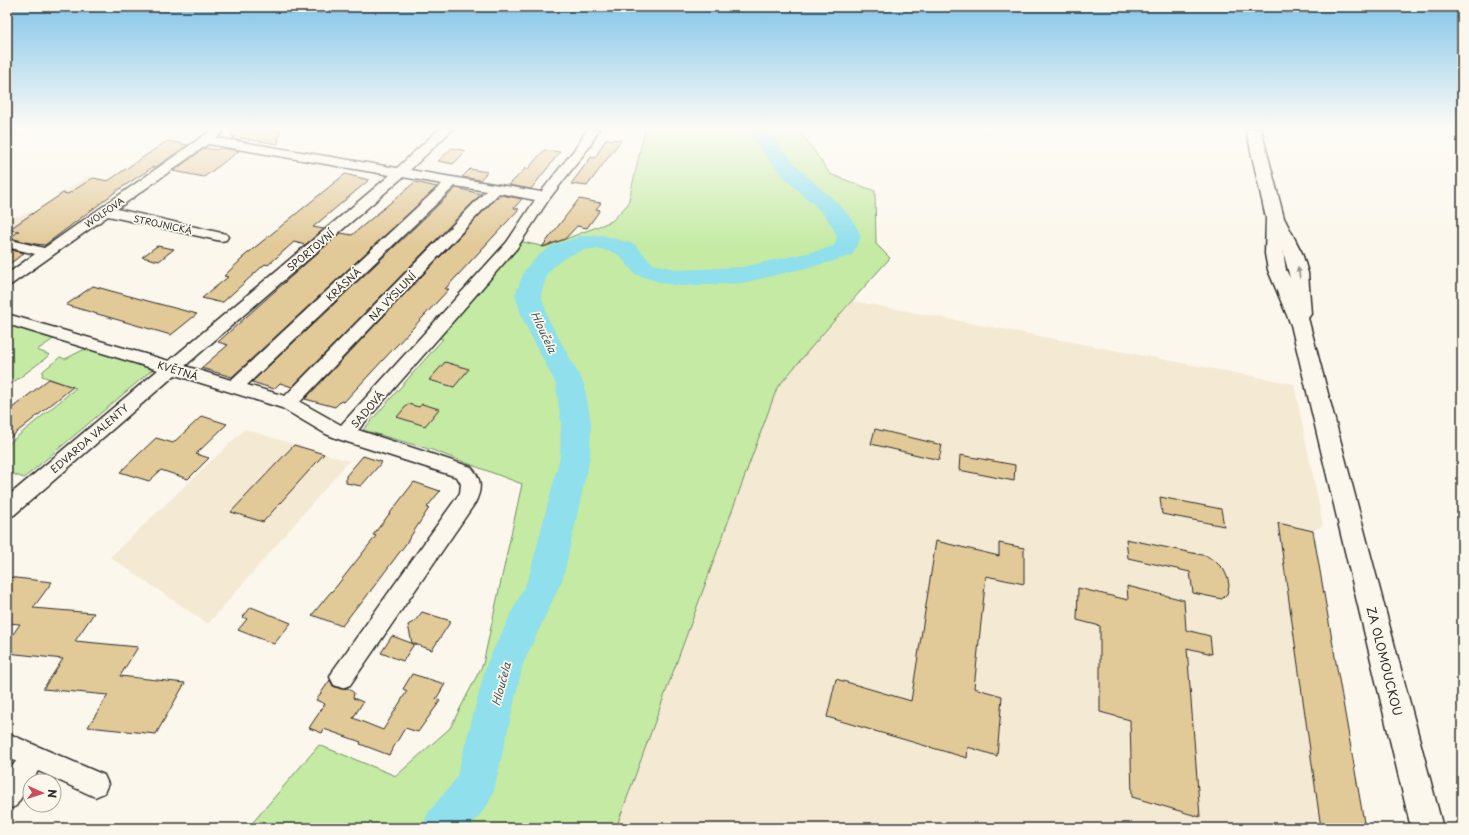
<svg xmlns="http://www.w3.org/2000/svg" width="1469" height="835" font-family="'Playpen Sans',sans-serif">
	<style>
		.built { fill: #f4e9d3 }
		.green { fill: #c4eaa4; stroke: #788a68 }
		.lines { fill: none; stroke-linecap: round; stroke-linejoin: round }
		.river { fill: #8fdfec; fill-rule: evenodd }
		.building { fill: #e2c998; stroke: #2b2b2b }
		.street-casing { stroke: #2b2b2b; stroke-width: 3 }
		.secondary-casing { stroke: #2b2b2b; stroke-width: 3 }
		.street { fill: #fbf7ec; fill-rule: evenodd }
		.secondary { fill: #fbf7ec; fill-rule: evenodd }
		.rail { stroke: #2b2b2b; stroke-width: 2.5 }
		.oneway { fill: #93918c }
		.labels { text-anchor: middle; dominant-baseline: central; stroke-width: 3.5; stroke-linejoin: round; paint-order: stroke }
		.far-street-label { font-size: 9px; fill: #2b2b2b; stroke: #fbf7ec }
		.street-label { font-size: 10px; fill: #2b2b2b; stroke: #fbf7ec }
		.water-label { font-size: 11px; font-style: italic; fill: #44585b; stroke: #fbf7ec }
		.near-street-label { font-size: 12px; fill: #2b2b2b; stroke: #fbf7ec }
	</style>
	<rect width="100%" height="100%" fill="#fbf7ec"/>
	<filter id="ink" filterUnits="userSpaceOnUse"><feTurbulence type="fractalNoise" baseFrequency=".025" numOctaves="2"/><feDisplacementMap in="SourceGraphic" scale="8" xChannelSelector="R" yChannelSelector="G"/><feConvolveMatrix kernelMatrix="1 2 1 2 8 2 1 2 1" color-interpolation-filters="sRGB"/></filter>
	<g filter="url(#ink)">
		<!-- built -->
		<path class="built" d="M7,129h27l-27,19z
			M980,129h132l3,5h-133z
			M87,176l41,8 -85,65 -36,-8v-22l29,-8z
			M853,301l441,83 29,141 -10,6 52,297h-749l161,-440 49,-58z
			M245,429l104,32 -141,163 -98,-67z"/>
		<!-- green -->
		<path class="green" d="M645,129h154l31,45 45,17 1,53 14,14 -64,72 -49,58 -161,440h-368l71,-83 77,31 54,-48 33,-64 39,-180 -90,-34 -69,-20 80,-91 -8,-2 84,-96 26,6 67,-26 16,-17z
			M7,323l48,15 -18,12 13,5 -43,32z
			M93,349l54,15 6,5 -129,109 -17,-6v-27l69,-57 -34,-12 1,-5 17,-14 5,2 18,-9z"/>
		<g class="lines">
			<!-- river -->
			<path class="river" d="M745,129h21c12,14 23,29 36,42 22,23 47,35 59,66l-9,18 -25,8 -85,20 -61,3 -19,-3 -27,-9 -17,-20 -17,-5 -17,1 -16,6 -13,9 -8,9 -6,21 8,25 35,64 7,38 -1,35 -27,121 -40,86 -29,126 -6,14 -18,24h-48l6,-15 28,-34 31,-116 42,-86 31,-120 1,-35 -5,-38 -33,-64 -8,-25 9,-23 3,-5 12,-12 13,-9 28,-10 22,-1 32,9 19,20 28,6 61,-3 79,-17 13,-4 3,-9c-9,-26 -32,-38 -50,-57 -14,-16 -30,-33 -42,-51z"/>
		</g>
		<!-- building -->
		<path class="building" d="M231,129h38l11,2 -2,13 -37,-6 -1,2 -8,-1 3,-2 -4,-1z
			M606,139l15,1 -34,46 -16,-2 20,-27 4,1z
			M167,141l21,4 -32,22h-3l-35,23 -73,55 -10,-1 -25,-6 9,-7 -11,-1 55,-37 5,1 25,-16 15,3z
			M205,148l12,2 3,-2 19,3 -35,26 -31,-6z
			M452,148l14,3 -13,13 -15,-3z
			M544,150l16,2 -29,37 -22,-4 17,-17 2,1z
			M470,169l17,3 -7,8 -18,-3z
			M345,174l24,6 -56,47 11,2 -19,16 -11,-3 -26,23 -3,-1 -42,38h-5l-16,-4 26,-21 -4,-1 19,-18h-1z
			M415,182l22,5 -205,190 -31,-9 27,-23 -10,-3 104,-93 19,-16 11,2z
			M456,188l25,6 -189,193 -12,-4 -6,6 -22,-7z
			M501,195l21,4 -8,9 5,1 -74,80h4l-105,113 -3,-1 -6,6 -30,-8 192,-202 2,1z
			M579,199l22,4 -5,6 4,1 -13,18 -10,-2 -12,13 -23,8z
			M157,246l17,3 -15,12 -17,-4z
			M7,249l17,4 -17,13z
			M93,286l51,14 53,14 -26,21 -105,-30z
			M445,362l24,7 -15,18 -25,-7z
			M49,379l24,8 -66,53v-28z
			M408,404l11,3 3,-3 17,5 -14,17 -28,-9z
			M202,416l25,8 -31,30 13,4 -21,21 -27,-9 -12,11 -29,-9 36,-34 17,5z
			M875,429l67,16 -3,15 -68,-16z
			M294,445l30,9 -61,68 -32,-10z
			M960,455l55,10 -1,16 -55,-11z
			M363,456l19,6 -21,24 -15,-3v-7z
			M414,482l26,9 -13,16 2,1 -24,37 -45,60h-2l-16,21 -30,-11 17,-21 6,-6 41,-52 -3,-1z
			M1160,497l61,12 3,17 -62,-12z
			M1278,523l35,8 52,297h-44z
			M1126,539l81,17 10,7 7,7 4,9 1,7 -2,8 -5,5 -29,-6 -3,-21 -62,-14z
			M936,541l63,15v-13l25,5v36l-38,-8 -12,112 28,8 -5,60 -29,-9 -1,11 -140,-41 9,-38 75,22z
			M7,577l45,5 -19,26 61,5 -19,28 63,6 -18,29 65,7 -29,51 -68,-7 20,-32 -65,-6 20,-30 -56,-6v-10l13,-19 -13,-1z
			M1127,586l57,14 2,30 24,6 2,18 -25,-6 13,169 -68,-20 -2,-77 -30,-8v-86l-23,-6 1,-32 50,12z
			M251,607l40,16 -17,21 -36,-14 9,-11 -4,-2z
			M422,612l29,9 -19,29 -20,-7 -4,-18 7,-4z
			M392,636l22,8 -11,17 -22,-8z
			M412,674l33,10 -9,15 4,2 -22,31 -13,-4 -16,27 -29,-11 1,-2 -37,-13 -2,4 -13,-5 16,-24 -9,-4 14,-20 3,6 8,3 7,-1 6,5 -1,5 10,4 -10,16 30,12 24,-39 -4,-2z"/>
		<g class="lines">
			<!-- street casing -->
			<g class="street-casing">
				<path id="street" d="M213,129h8l2,3 -6,6 180,30 42,-39h14l-43,41 131,22 37,-47 9,-16h12l-9,17 -41,53 -32,49 -159,182 113,37c11,12 11,22 4,36l-125,182 -8,3 -8,-3 -4,-8 4,-8 126,-176 1,-9 -4,-7 -119,-38 -12,-5 -44,-26 -107,-33 -161,140 -7,2v-20l151,-127 -151,-46v-10l162,47 221,-186 -182,-31 -91,65 109,25 2,3 -2,3 -5,1 -113,-25 -96,68 -5,2v-12l28,-20 -28,-7v-8l37,9zM403,177l39,7 -211,196 -46,-14zM455,186l31,5 -201,205 -38,-11zM499,193l36,7 -28,42 -166,183 -41,-23z
					M7,733l97,42 4,9 -4,9 -9,4 -57,-26 -6,10h-2v3l-14,22 -9,4v-36l9,-13 -9,-3z"/>
			</g>
			<!-- secondary casing -->
			<g class="secondary-casing">
				<path id="secondary" d="M1246,129h15l23,89 18,35 6,20 3,41 -3,4 135,510h-32l-120,-503 -23,-55 -3,-16 1,-36zM1283,251l7,27 -4,-8z"/>
			</g>
			<!-- street -->
			<use href="#street" class="street"/>
			<!-- secondary -->
			<use href="#secondary" class="secondary"/>
			<!-- rail -->
			<path class="rail" d="M7,131l3,-2"/>
		</g>
		<!-- one-way arrows -->
		<defs><path id="oneway-solid" d="M-6-.8H1V-3.2L6.5 0L1 3.2V.8H-6Z"/></defs>
		<use class="oneway" href="#oneway-solid" transform="translate(1299 273) rotate(-101)"/>
	</g>
	<!-- sky -->
	<linearGradient id="sky" x2="0" y2="1"><stop stop-color="#84c5ea"/><stop offset="0.52" stop-color="#fdfbf6"/><stop offset="1" stop-color="#fdfbf6" stop-opacity="0"/></linearGradient>
	<rect width="1469" height="246" fill="url(#sky)"/>
	<g class="labels">
		<!-- far-street labels -->
		<g class="far-street-label">
			<text transform="translate(104 212) rotate(-35)">WOLFOVA</text>
			<text transform="translate(163 224) rotate(12)">STROJNICKÁ</text>
		</g>
		<!-- street labels -->
		<g class="street-label">
			<text transform="translate(310 250) rotate(-40)">SPORTOVNÍ</text>
			<text transform="translate(343 284) rotate(-43)">KRÁSNÁ</text>
			<text transform="translate(392 296) rotate(-46)">NA VÝSLUNÍ</text>
			<text transform="translate(178 370) rotate(17)">KVĚTNÁ</text>
			<text transform="translate(367 409) rotate(-49)">SADOVÁ</text>
			<text transform="translate(89 438) rotate(-41)">EDVARDA VALENTY</text>
		</g>
		<!-- water labels -->
		<g class="water-label">
			<text transform="translate(544 332) rotate(65)">Hloučela</text>
			<text transform="translate(501 684) rotate(-75)">Hloučela</text>
		</g>
		<!-- near-street labels -->
		<g class="near-street-label">
			<text transform="translate(1385 661) rotate(76)">ZA OLOMOUCKOU</text>
		</g>
	</g>
	<!-- margin -->
	<rect width="1469" height="835" fill="none" stroke="#fbf7ec" stroke-width="24"/>
	<rect x="12" y="12" width="1445" height="811" fill="none" stroke="#2b2b2b" stroke-width="1.5" filter="url(#ink)"/>
	<!-- north arrow -->
	<g transform="translate(42 793) rotate(93)"><circle r="19" fill="#fbf7ec" stroke="#a8a59f"/>
	<path d="M0-3L7 15L0 10L-7 15Z" fill="#d1495b"/>
	<text y="-6" font-size="11" font-weight="bold" text-anchor="middle" fill="#2b2b2b">N</text>
	</g>
</svg>
